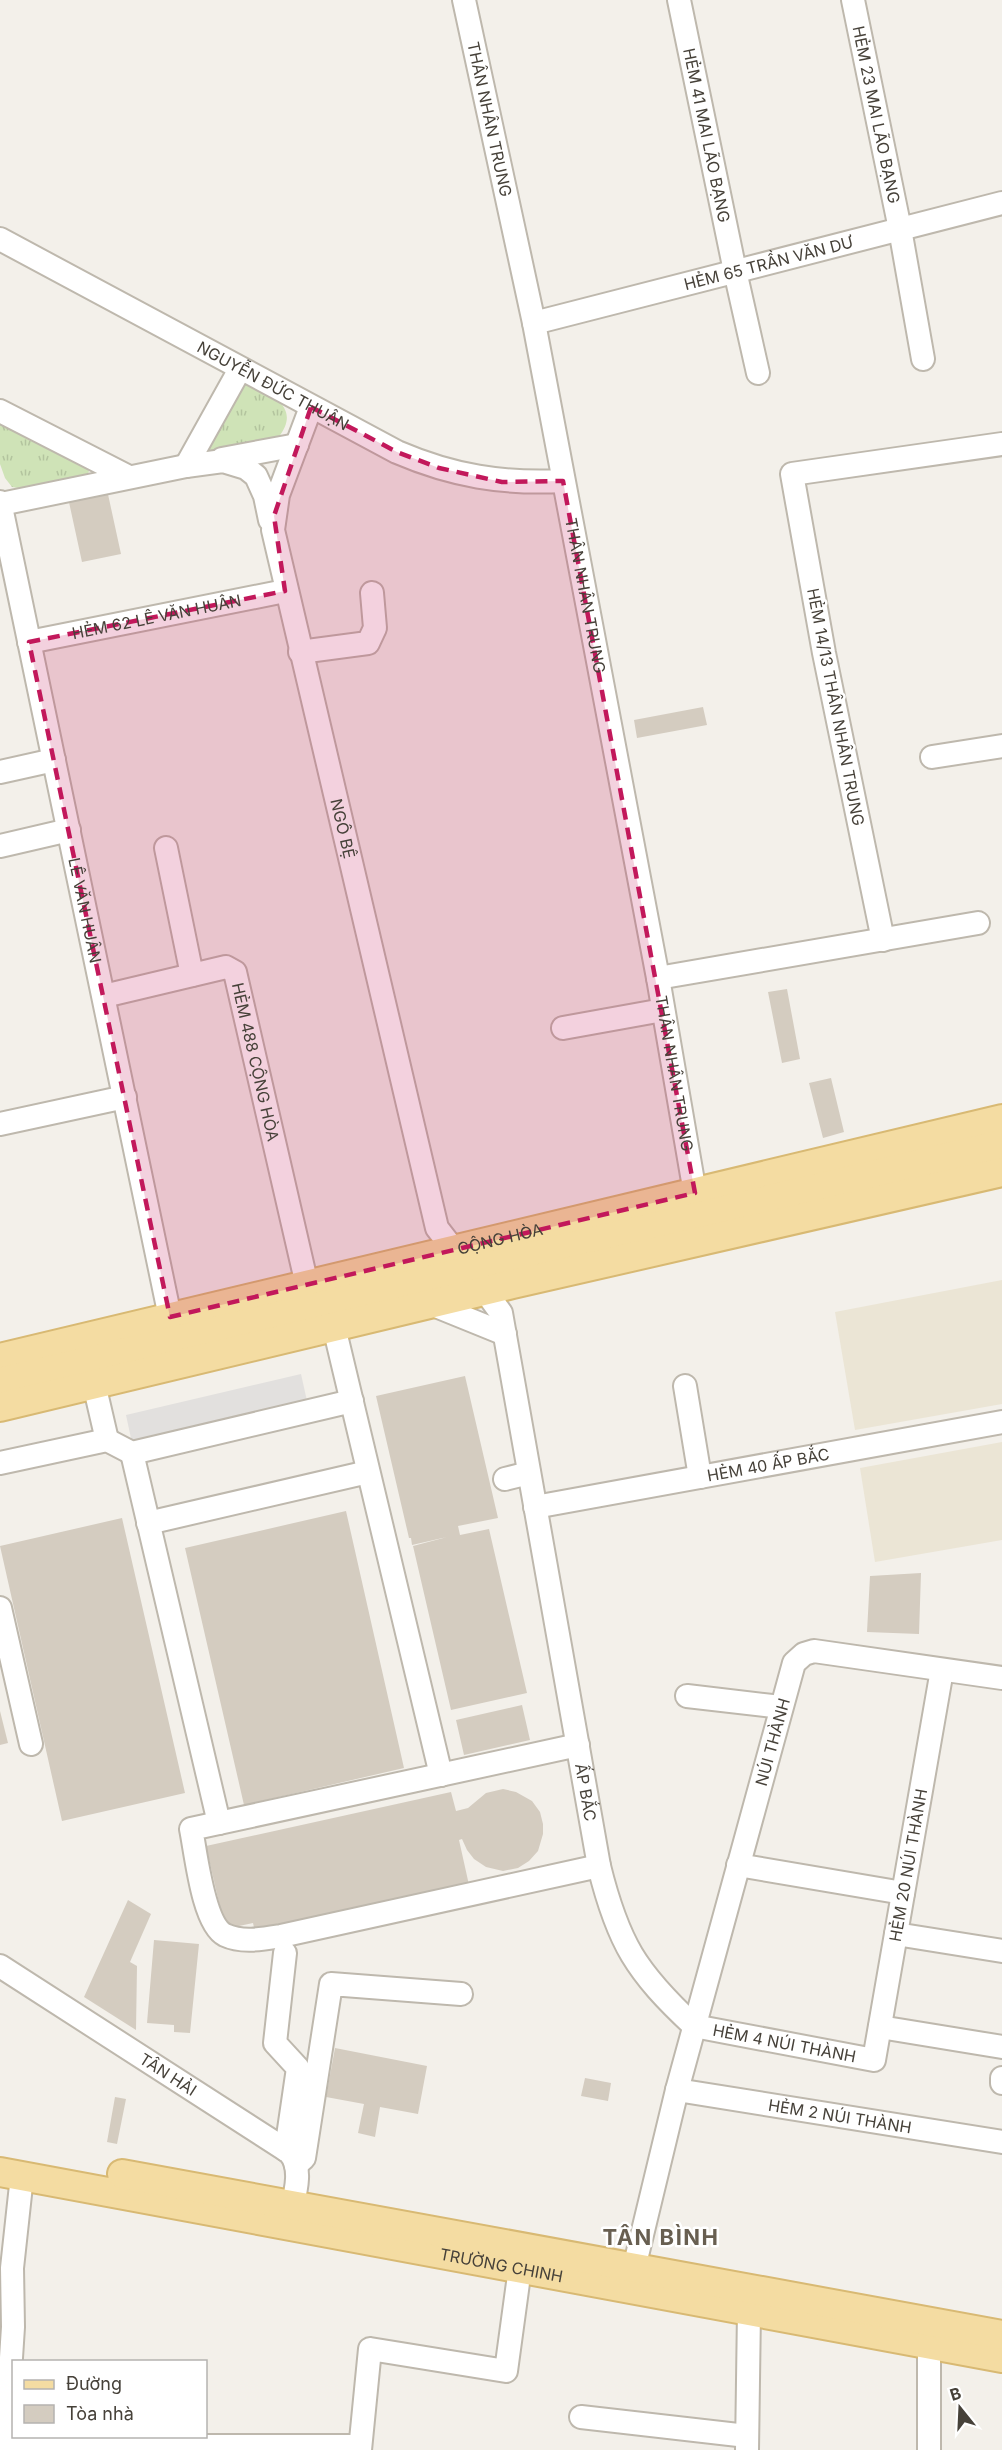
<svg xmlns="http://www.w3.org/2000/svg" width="1002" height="2450" font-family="Inter,sans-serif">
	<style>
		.education { fill: #ebe5d5 }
		.grass { fill: url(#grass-tufts) }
		.parking { fill: #e2e0de }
		.building { fill: #d4ccc0 }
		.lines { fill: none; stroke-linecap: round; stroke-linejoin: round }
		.minor-casing { stroke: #beb8ad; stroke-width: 26 }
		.major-casing { stroke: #d8b973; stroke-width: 32 }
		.minor { stroke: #fff; stroke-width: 22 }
		.major { stroke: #f4dca2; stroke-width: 28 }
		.marked { fill: #c2185b; fill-opacity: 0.2; stroke: #c2185b; stroke-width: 4.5; stroke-dasharray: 12 8; stroke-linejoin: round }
		.labels { text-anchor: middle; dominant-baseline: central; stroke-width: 5; stroke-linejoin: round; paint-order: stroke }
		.street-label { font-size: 16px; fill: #464139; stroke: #fff }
		.district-label { font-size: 22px; font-weight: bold; letter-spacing: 1.5px; fill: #685f51; stroke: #fff }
	</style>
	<defs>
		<pattern id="grass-tufts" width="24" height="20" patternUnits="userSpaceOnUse" patternTransform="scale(1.5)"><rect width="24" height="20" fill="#cfe3b7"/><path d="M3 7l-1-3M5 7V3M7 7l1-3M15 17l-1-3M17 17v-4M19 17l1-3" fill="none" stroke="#b3c49e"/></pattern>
	</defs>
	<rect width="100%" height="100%" fill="#f3f0ea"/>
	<!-- education -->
	<path class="education" d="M1002,1280v124l-147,26 -20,-118z
		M1002,1442v98l-127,22 -15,-94z"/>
	<!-- grass -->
	<path class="grass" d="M242,380c25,13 62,25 36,58l-68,18 -5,-4z
		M0,423l84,42 5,6 -2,6 -63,12 -12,-2 -7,-9 -5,-14z"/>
	<!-- parking -->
	<path class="parking" d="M301,1374l6,27 -175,42 -6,-28z"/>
	<!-- building -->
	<path class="building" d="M106,485l15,69 -39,8 -15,-69z
		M703,707l4,18 -70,13 -3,-18z
		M787,989l13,70 -18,4 -14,-71z
		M831,1078l13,54 -21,6 -14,-55z
		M465,1376l33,142 -40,8 2,9 29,-6 38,164 -76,17 -38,-164 34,-9 -35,8 -1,-7h-2l-33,-142z
		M346,1511l58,257 -160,37 -59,-257z
		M122,1518l63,275 -123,28 -62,-275z
		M921,1573l-2,61 -52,-2 3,-56z
		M522,1705l8,35 -66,15 -8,-35z
		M0,1711l8,32 -8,2z
		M503,1789l13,3 16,9 8,11 3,12v10l-5,17 -9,10 -11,7 -15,3 -17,-4 -12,-8 -7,-9 -5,-11 -3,1 10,45 -214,47 -2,-9 -28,6 -19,-83 245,-54 5,19 12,-3 18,-15z
		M128,1900l23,14 -21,48 7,4 -1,64 -52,-33z
		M154,1940l45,4 -9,89 -16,-1v-7l-27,-2z
		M335,2048l92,18 -9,48 -38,-7 -5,30 -17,-4 6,-29 -38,-7z
		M585,2078l26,5 -3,18 -27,-5z
		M115,2097l11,2 -9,45 -10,-2z"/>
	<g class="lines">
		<!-- minor casing -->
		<g class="minor-casing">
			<g id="minor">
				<path id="s1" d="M464,0l70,323 124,655 37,215"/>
				<path id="s2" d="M679,0l56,271 23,102"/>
				<path id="s3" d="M853,0l47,229 23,130"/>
				<path id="s4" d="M0,239l397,213c56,24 105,32 166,29"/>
				<path id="s5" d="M534,323l468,-120"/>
				<path id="s6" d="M311,407l-33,88 -5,35 164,698 17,22"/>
				<path d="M0,411l129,66"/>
				<path d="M222,459l75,-14"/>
				<path d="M186,466l54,-97"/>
				<path id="s7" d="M0,502l170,815"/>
				<path d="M1,504l185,-38 37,-5 23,7 10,8 9,20 5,24"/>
				<path id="s8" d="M29,642l256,-51"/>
				<path d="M300,652l68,-9 7,-15 -3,-35"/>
				<path d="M932,757l70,-11"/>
				<path d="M0,772l54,-12"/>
				<path d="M0,846l69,-16"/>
				<path d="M166,848l26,127"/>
				<path d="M883,940l-59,-287 -32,-179 210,-30"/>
				<path d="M658,978l320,-55"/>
				<path id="s9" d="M104,996l122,-29 9,5 72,313"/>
				<path d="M563,1028l100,-18"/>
				<path d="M0,1124l125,-27"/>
				<path id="s10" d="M485,1291l16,22 98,553c19,77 37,106 95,160"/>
				<path d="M431,1304l74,30"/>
				<path d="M334,1327l107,448"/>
				<path d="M94,1384l13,56"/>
				<path d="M685,1386l15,91"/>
				<path d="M132,1453l87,370"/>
				<path d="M0,1463l107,-23 25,13 220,-52"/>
				<path d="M505,1479l24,-6"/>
				<path id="s11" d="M535,1507l467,-85"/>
				<path d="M148,1523l220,-51"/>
				<path d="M0,1608l31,136"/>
				<path d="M687,1696l94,11"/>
				<path d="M578,1745l-387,84c5,24 12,95 34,106 17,8 38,4 56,1l318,-70"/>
				<path d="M738,1865l165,28"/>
				<path d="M896,1934l106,17"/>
				<path d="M285,1953l-10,90 23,25 -12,82"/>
				<path id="s12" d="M0,1966l289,186c16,17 4,48 0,69"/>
				<path id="s13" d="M694,2026l180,34 68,-390"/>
				<path d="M880,2027l122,20"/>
				<path d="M1002,2078v5"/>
				<path id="s14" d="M677,2090l325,52"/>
				<path d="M296,2165l8,-7 27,-174 130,10"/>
				<path id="s15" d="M634,2268l43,-178 117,-427 10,-9 10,-3 188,27"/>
				<path d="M929,2329v121"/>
				<path d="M581,2417l166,19"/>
				<path d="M0,2446h360"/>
				<path d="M5,2450l8,-123 -1,-59 10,-92"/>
				<path d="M360,2450l10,-101 136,22 14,-103"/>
				<path d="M747,2450l2,-139"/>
			</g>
		</g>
		<!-- major casing -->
		<g class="major-casing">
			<g id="major">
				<path id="s16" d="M0,1358l1002,-239"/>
				<path d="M0,1382l1002,-238"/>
				<path d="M0,1407l513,-123 489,-112"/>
				<path id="s17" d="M0,2172l1002,186"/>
				<path d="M122,2174l880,161"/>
			</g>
		</g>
		<!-- minor -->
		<use href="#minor" class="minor"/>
		<!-- major -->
		<use href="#major" class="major"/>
	</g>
	<!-- marked area -->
	<path class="marked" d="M311,407l86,45 42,16 63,14 61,-1 132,712 -525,124 -141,-675 256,-51 -11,-75z"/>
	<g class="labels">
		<!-- street labels -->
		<g class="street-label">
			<text stroke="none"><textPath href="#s3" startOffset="117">HẺM 23 MAI LÃO BẠNG</textPath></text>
			<text stroke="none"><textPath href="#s1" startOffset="122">THÂN NHÂN TRUNG</textPath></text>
			<text stroke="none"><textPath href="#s2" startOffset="138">HẺM 41 MAI LÃO BẠNG</textPath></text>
			<text stroke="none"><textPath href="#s5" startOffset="242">HẺM 65 TRẦN VĂN DƯ</textPath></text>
			<text stroke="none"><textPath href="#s4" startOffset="310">NGUYỄN ĐỨC THUẬN</textPath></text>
			<text stroke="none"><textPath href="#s1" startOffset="608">THÂN NHÂN TRUNG</textPath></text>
			<text stroke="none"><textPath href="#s8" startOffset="130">HẺM 62 LÊ VĂN HUÂN</textPath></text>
			<text transform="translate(836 707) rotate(79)">HẺM 14/13 THÂN NHÂN TRUNG</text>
			<text stroke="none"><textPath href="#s6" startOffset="436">NGÔ BỆ</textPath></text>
			<text stroke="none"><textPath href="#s7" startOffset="417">LÊ VĂN HUÂN</textPath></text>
			<text stroke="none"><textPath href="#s9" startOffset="228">HẺM 488 CỘNG HÒA</textPath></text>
			<text stroke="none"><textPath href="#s1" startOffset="1094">THÂN NHÂN TRUNG</textPath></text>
			<text stroke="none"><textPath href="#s16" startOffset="514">CỘNG HÒA</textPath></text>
			<text stroke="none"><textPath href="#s11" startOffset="237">HẺM 40 ẤP BẮC</textPath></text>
			<text stroke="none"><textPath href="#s15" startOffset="544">NÚI THÀNH</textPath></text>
			<text stroke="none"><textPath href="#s10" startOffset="514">ẤP BẮC</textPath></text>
			<text stroke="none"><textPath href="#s13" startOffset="381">HẺM 20 NÚI THÀNH</textPath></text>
			<text stroke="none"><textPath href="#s13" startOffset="92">HẺM 4 NÚI THÀNH</textPath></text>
			<text stroke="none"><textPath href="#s12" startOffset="200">TÂN HẢI</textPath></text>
			<text stroke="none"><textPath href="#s14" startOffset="165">HẺM 2 NÚI THÀNH</textPath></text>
			<text stroke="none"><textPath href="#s17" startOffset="510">TRƯỜNG CHINH</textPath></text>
		</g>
		<!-- district labels -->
		<g class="district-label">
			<text x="661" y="2237">TÂN BÌNH</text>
		</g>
	</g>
	<!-- legend -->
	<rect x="12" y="2360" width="195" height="78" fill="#ffffff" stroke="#b5b3b0" stroke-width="1.5"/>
	<rect x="24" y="2380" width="30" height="9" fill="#f4dca2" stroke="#b5b3b0" stroke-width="1.5"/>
	<text x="66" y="2390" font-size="18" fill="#464139">Đường</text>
	<rect x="24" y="2405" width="30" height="18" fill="#d4ccc0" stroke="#b5b3b0" stroke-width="1.5"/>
	<text x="66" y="2420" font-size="18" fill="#464139">Tòa nhà</text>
	<!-- north arrow -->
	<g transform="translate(960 2408) rotate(342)" stroke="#ffffff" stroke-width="4.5" paint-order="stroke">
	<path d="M0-4.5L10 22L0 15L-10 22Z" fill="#464139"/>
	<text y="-9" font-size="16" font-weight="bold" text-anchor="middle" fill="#464139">B</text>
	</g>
</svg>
